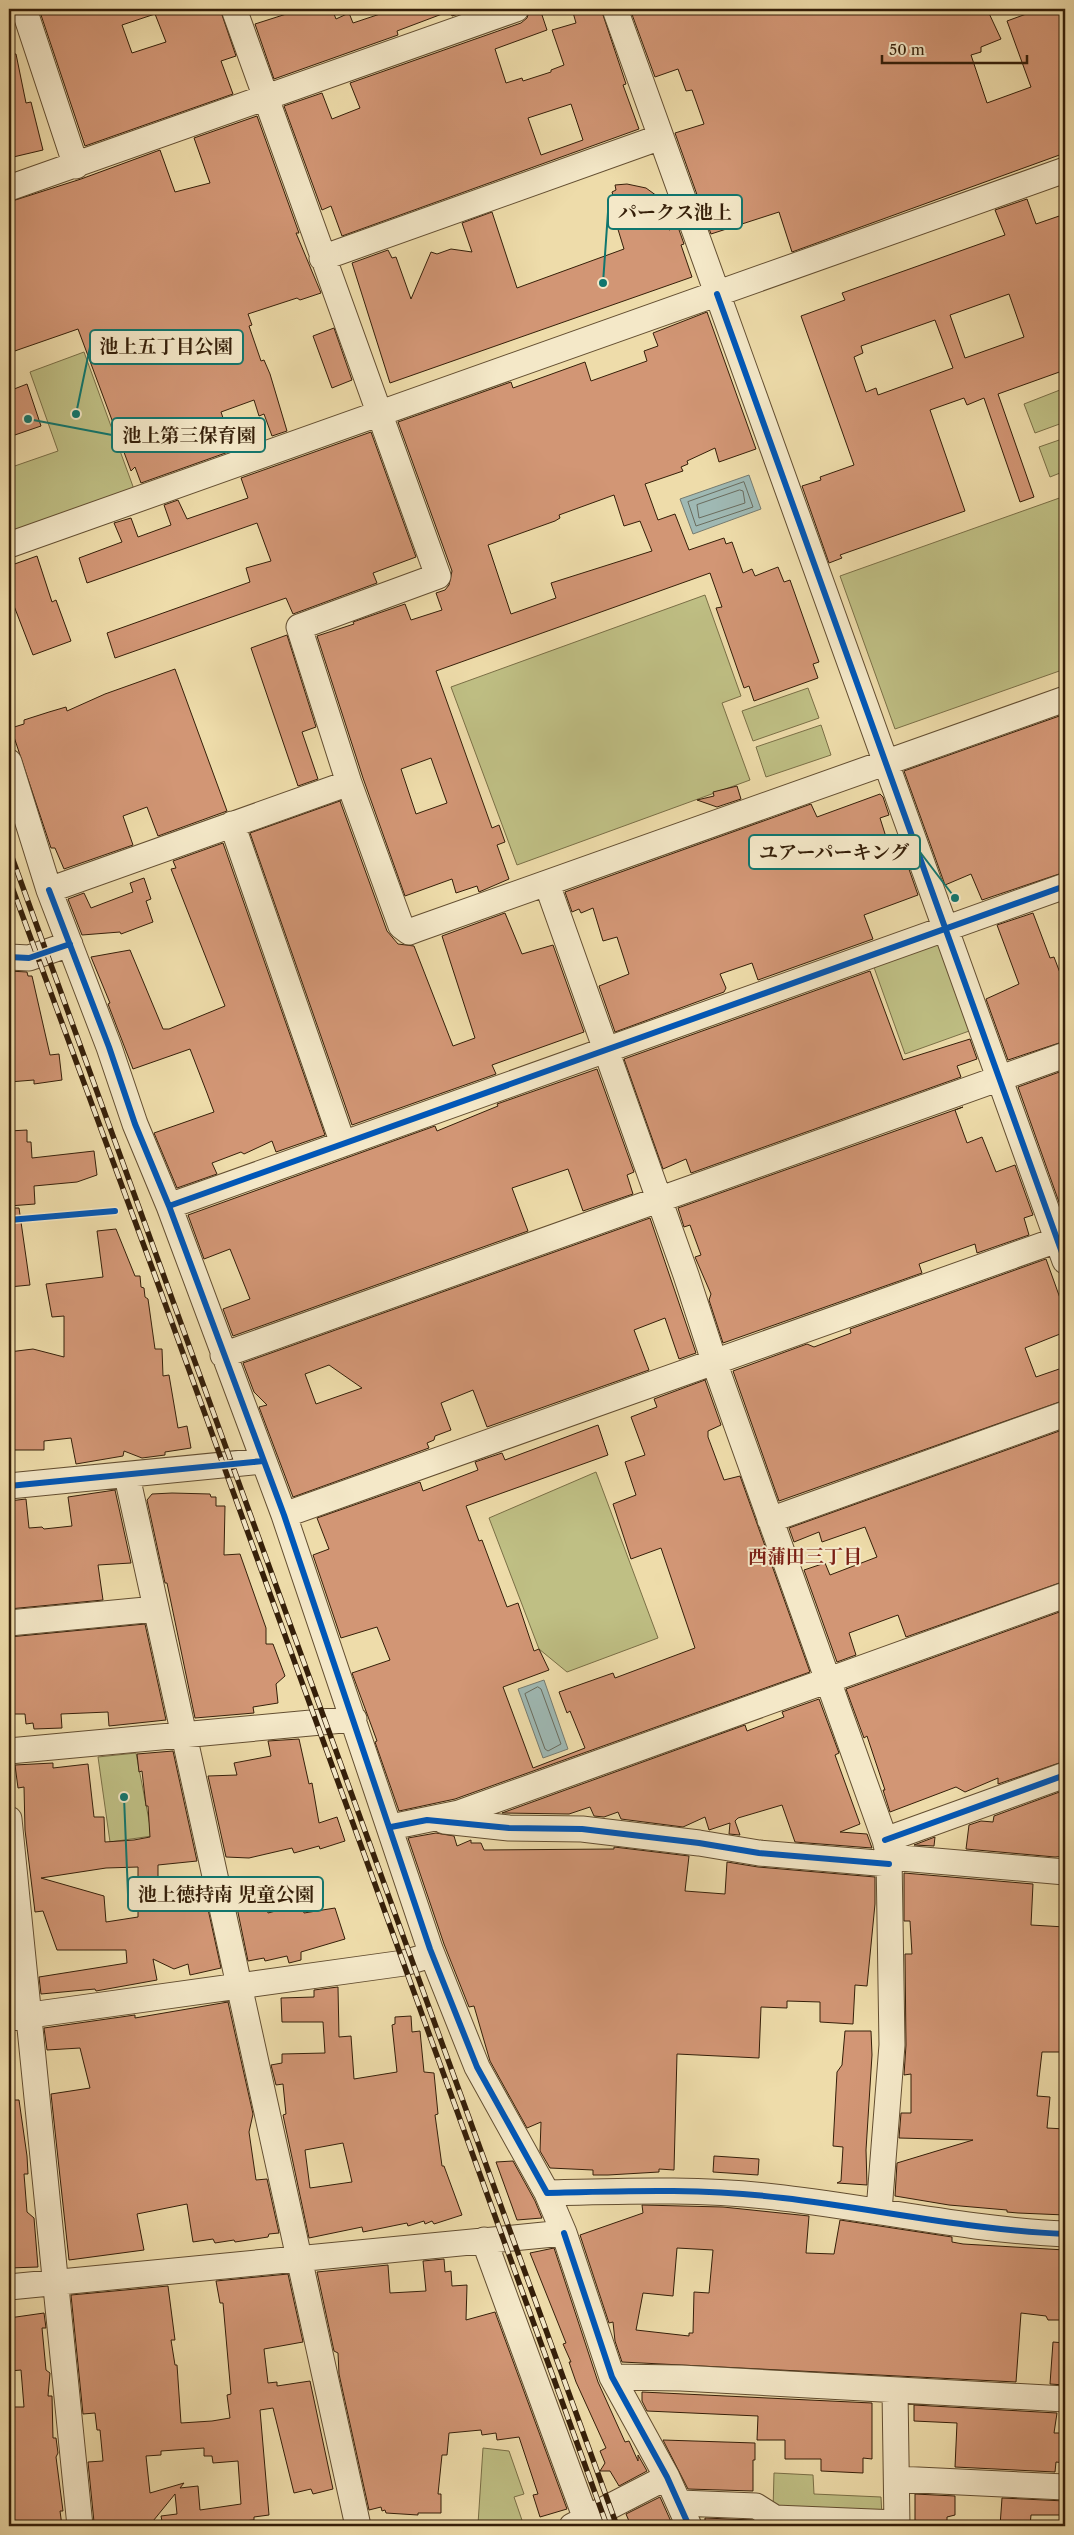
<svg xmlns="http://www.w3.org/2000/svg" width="1074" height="2535" font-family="'Libre Caslon Text','Noto Serif JP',serif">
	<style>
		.green { fill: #bfbf84; stroke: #7a6f46 }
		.water { fill: #9fb9b4; stroke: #757b70 }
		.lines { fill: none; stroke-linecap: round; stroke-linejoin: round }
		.shore { stroke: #6a6c5e; stroke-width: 1 }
		.building { fill: #d29675; stroke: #351f09; fill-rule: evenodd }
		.minor-casing { stroke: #634e31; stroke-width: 27 }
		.minor { stroke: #f4e8c8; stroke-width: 25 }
		.rail-casing { stroke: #351f09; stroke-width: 5.5 }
		.rail { stroke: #f4e8c8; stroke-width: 4; stroke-dasharray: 11; stroke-linecap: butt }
		.cycleway-casing { stroke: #f4e8c8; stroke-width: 9 }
		.cycleway { stroke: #0057b8; stroke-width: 6 }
		.labels { text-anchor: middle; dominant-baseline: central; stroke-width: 4; stroke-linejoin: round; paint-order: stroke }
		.neighbourhood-label { font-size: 19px; font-weight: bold; fill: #7a1f14; stroke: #f4e8c8 }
		.leader { fill: none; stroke: #0f766e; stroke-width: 2 }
		.callout-dot { fill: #0f766e; stroke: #f4e8c8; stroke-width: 2 }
		.callout { fill: #f4e8c8; stroke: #0f766e; stroke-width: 2 }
		.callout-label { font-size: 19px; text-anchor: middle; font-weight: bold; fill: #351f09 }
	</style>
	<rect width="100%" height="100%" fill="#eedcaa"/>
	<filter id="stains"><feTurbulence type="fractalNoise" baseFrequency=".004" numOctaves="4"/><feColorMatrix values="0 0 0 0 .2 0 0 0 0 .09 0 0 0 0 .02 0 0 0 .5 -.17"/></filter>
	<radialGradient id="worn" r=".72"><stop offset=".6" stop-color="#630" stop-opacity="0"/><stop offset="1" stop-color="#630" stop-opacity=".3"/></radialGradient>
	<!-- green -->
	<path class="green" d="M84,352l51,140 -126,45v-69l49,-17 -28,-79z
		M1065,388v34l-30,11 -11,-29z
		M1065,438v33l-15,6 -11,-30z
		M1065,496v173l-170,60 -55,-153z
		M705,595l36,101 -19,7 28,77 -233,85 -66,-178z
		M808,688l11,30 -66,23 -11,-30z
		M821,725l10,30 -65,22 -10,-30z
		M939,935l33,95 -67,24 -34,-95z
		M596,1472l62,166 -91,34 -28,-23 -50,-131z
		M136,1753l16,83 -42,6 -12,-85z
		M483,2448l26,3 15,43 -10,3 10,29 -46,-2z
		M774,2473l39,2 1,19 67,3 1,20 -109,-7z"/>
	<!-- water -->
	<path class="water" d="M749,475l12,34 -68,25 -13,-35z
		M544,1680l24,69 -25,9 -25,-69z"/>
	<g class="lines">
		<!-- shore -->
		<path class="shore" d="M744,482l9,25 -57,19 -8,-24z
			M740,490l3,1 2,12 -46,15 -2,-13z
			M538,1687l3,2 20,55 -13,7 -3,-2 -20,-55z"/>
	</g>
	<!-- building -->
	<path class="building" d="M39,9h181l16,47 -15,5 12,33 -148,52zM155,14l11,28 -34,11 -10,-28z
		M302,9h30l4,10 13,-6 4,10 42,-14h79l-22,7 -2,-5 -53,20 1,4 -124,44 -19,-55z
		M530,9h10l7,21 -52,19 11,34 16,-5 1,3 28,-9v-2l13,-5 -12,-35 24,-7 -4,-14h29l25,75 -3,1 16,44 -297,107 -11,-30 -9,4 -38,-104 38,-13 10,26 28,-11 -10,-25 171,-60 6,-5zM571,104l12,36 -42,15 -13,-37z
		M630,9h357l14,30 -20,8v5l-10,3 16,48 44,-16 -24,-66 33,-12h25v144l-273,99 -13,-40 -68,22 -36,-101 29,-9 -12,-34 -6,1 -8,-22 -23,8z
		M9,54h7l10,49 5,-1 12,48 -34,8z
		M257,116l42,117h-3l25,60 -21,7 -3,-2 -49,16 4,11 -3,1 12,35 3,-1 6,14 17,57 -15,5 -8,-22 -5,2 -5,-16 -33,12 13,38 -93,33 -6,-16 -4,4 -53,-142 -69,24v-151l72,-23 79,-29 15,42 35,-9 -16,-45z
		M627,184l19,4 11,8 12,34 9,-3 6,17 -3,1 11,32 -302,106 -38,-120 36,-13 4,8 4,-1 15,42 20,-47 6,2 14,-5 21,3 -10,-29 30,-11 25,76 107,-39 -12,-39 5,-1 -5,-17 4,-2 -1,-5z
		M1027,199l9,25 29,-10v156l-67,24 36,103 -14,5 -36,-104 -17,7 -3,-7 -34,12 35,101 -125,44 2,3 -13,5 -27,-77 19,-6 -1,-3 34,-12 -53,-149 44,-16 -3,-7 163,-58 -10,-25zM1009,294l15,43 -59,21 -15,-43zM935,320l18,48 -75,27 -2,-7 -10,4 -12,-35 9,-4 -2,-7z
		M707,312l49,137 -37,13 -4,-14 -28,13 1,3 -7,3 2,4 -38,13 13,36 17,-6 14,36 35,-12 2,6 6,-2 11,31 9,-4 3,7 23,-9 6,15 6,-2 29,82 -6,2 5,14 -64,23 -5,-15 -5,2 -28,-80 6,-1 -12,-34 -274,98 56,157 7,-3 6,17 -8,3 12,34 -30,13 -2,-6 -21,7 -4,-14 -47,17 -42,-118 -46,-142 37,-12 -1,-2 52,-18 6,16 31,-10 -6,-17 9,-3 4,-5 3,-14 -54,-149 113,-40 2,6 72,-26 6,19 56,-20 -3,-10 14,-5 -5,-13zM614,495l10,31 16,-5 12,30 -101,32 5,15 -45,16 -23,-69 67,-24 5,-3 -1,-3zM431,758l16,45 -31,11 -15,-45z
		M334,328l18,52 -20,8 -19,-52z
		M27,384l14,42 -32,11v-46z
		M371,432l45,125 -43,16 4,10 -84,31 -7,-16 -171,60 -8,-25 143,-51 -4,-14 25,-7 -14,-38 -170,60 -8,-25 43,-16 -8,-19 17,-5 7,19 33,-12 -7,-20 14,-5 9,19 61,-21 -7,-20z
		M37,556l15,46 4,-2 15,41 -38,14 -19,-49 -5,2v-42z
		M287,635l29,92 -14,5 16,47 -20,7 -47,-138z
		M175,669l52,142 -69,25 -11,-29 -24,9 10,29 -69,24 -9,-21h-4l-40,-120 13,-4v-4l25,-8 17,-5 1,4 38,-17z
		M1065,714v158l-83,28 -11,-26 -26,11 -41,-114z
		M737,786l4,13 -24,8 -20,-7 17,-4 -1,-4z
		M880,794l3,3 6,18 -9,3 13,41 11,-4 14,40 -54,20 9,24 -115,41 -6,-17 -32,11 6,14 -2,4 -109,40 -16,-46 30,-12 -12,-37 -14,4 -10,-33 -12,5 -2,-4 -7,3 -7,-20 246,-88 6,13z
		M340,801l47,130 11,13 16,2 39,100 22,-8 -33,-102 63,-23 17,41 31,-9 31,87 -92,33 4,9 -144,51 -102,-292z
		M223,843l102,292 -49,17 -4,-11 -28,13 -3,-2 -29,11 5,11 -40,14 -23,-55 60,-21 -7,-19 -17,-44 -57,20 -25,-65 2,-1 -19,-46 39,-7 33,79h6l56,-23 -54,-137 5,-1 -3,-7z
		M144,878l7,21 -5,2 7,21 -32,12 -1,-2 -38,3 -14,-36 16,-6 7,15 42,-16 -3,-9z
		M1033,913l17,45 4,-1 11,29v55l-57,19 -22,-61 33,-15 -22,-59z
		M9,971l18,1 1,4h4l18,79 9,-1 3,26 -28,4v-4l-25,2z
		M870,971l33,89 67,-21 7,20 -20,7 4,11 -270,96 -5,-14 -23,10 -39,-110z
		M597,1069l37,103 -7,3 6,19 -50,17 -15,-42 -56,19 16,43 -295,105 -10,-27 27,-10 -20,-50 -26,10 -16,-44 247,-89 2,5 61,-25 -1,-2z
		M1065,1070v149l-47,-132z
		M963,1107l-8,3 12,33 15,-6 14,35 19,-7 18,50 -9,3 5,17 -52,18 -2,-9 -56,20 3,9 -199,70 -14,-43 2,-6 -16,-37 6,-2 -11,-30 -6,2 -6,-19z
		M27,1130v12h4l1,16 62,-7 3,24 -20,7 -43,4 1,18 -26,2v-75z
		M9,1208h10l11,77 -21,2z
		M650,1218l46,135 -17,6 -14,-41 -31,12 15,40 -162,57 -14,-37 -32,13 10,27 -16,6 -1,4 -7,3 2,5 -136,49 -34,-90 8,-2 -13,-13 -11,-29zM329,1365l33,23 -46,16 -11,-30z
		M116,1229l19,47h5l1,11 3,1 1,9 3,2 7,50h7l1,27 6,-1 9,53 9,-2 4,22 -26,4v3l-23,3 -18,-7 -1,5 -47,8 -5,-26 -27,3v9h-35v-98l24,-3 31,8v-41l-12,1 -6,-33 57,-7 -6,-46z
		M1046,1259l19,53v20l-40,16 11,29 29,-10v33l-286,101 -46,-130 74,-27 7,3 37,-14 -1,-4z
		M705,1380l16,45 -13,6v6l16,43 16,-4 70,196 -355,127 -56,12 -24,-69 2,-1 -25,-68 38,-13 -13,-33 -36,11 -28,-83 16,-6 -12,-31 103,-36 3,9 55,-21 -3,-8 27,-9 3,7 93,-35 10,30 -142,51 13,35 3,-1 25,67 11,-4 16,48 5,-2 10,21 -46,17 30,81 52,-20 -15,-37 -3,2 -8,-21 54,-19 2,5 80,-30 -34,-100 -30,11 -18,-55 23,-9 -11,-33 20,-7 -14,-38 26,-10 -3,-8z
		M1065,1429v152l-159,56 -8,-22 -49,18 7,22 -19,7 -33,-92 21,-7 5,12 47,-18 -12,-30 -43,15 -3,-10 -25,10 -5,-14z
		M115,1490l16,73 -33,2 5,35 -94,9v-108l17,-2 3,29 13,-1 2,2 28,-3 -4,-29z
		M172,1493l38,1 1,3h5v9h9l-1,49 16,-1 26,74v16h7l12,32 -9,8 2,19 -25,4 1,6 -59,5 -28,-135h-2l-18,-83 5,-6z
		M1065,1610v151l-67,23v-6l-33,14 -9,-5 -66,25 -7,-22h2l-18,-54 -3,2 -18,-49z
		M145,1624l21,96 -57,6 -1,-14 -47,2 1,14 -28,1 -1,-6 -7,1 -1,-10h-14l-2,-77z
		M819,1699l20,54 -4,2 25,69 -20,8 27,2 5,14 -77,-6 -13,-37 -44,13 -3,3 5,14 -11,-1 1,-11 -21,7 -4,-13 -22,10 -62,-8 -3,-7 -14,5 -10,-1 -4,-9 -21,7 -67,-1 243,-88 2,6 37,-14 -2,-5z
		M299,1739l10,45 3,-1 7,40 18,-6 8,24 -25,8 -1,-3 -25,7 -2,-5 -43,10 -23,-1 -18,-81 29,-1 -3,-12 37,-7 -3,-15z
		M173,1751l24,110 -39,4v23l15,6 31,-3 17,77 -31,7 -2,-11 -14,5 -21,-10 4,21 -61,11 -1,-2 -54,5 -2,-17 88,-14 -1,-13h-69l-14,-39 -8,1 -10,-82 -1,-43 -6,1 -3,-23 38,-2v5l35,-4 6,53h10l1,25 29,-2 16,-3 -2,-31h-2l-4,-35 -3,1 -2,-18zM138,1867v50l-32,5 -2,-26 -63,-18 65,-10z
		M1065,1790v66l-10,1 -89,-8 3,-24 12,-4 12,1 1,-6z
		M436,1833l18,3 3,10 14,-6v3h10l3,7 130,-1v-2l75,9 -4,35 40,3 2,-32 31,5 117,10v27l-8,82 -12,-1 -2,39 -33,-2v-20l-33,-1v7l-26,-1 -2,51 -82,-4 -3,116 -15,-1v3l-51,3h-15v-5l-43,-2 -10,-17 1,-29 -14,6 -37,-67 -16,-55 -5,1 -25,-63 -36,-106z
		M935,1837l-1,9 -20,-1z
		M904,1873l129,11 -2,41 34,2 -1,125h-22l-5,44 13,1 -3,31 18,1v86l-47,-2 -11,-1v-2l-58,-5 -54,-9 2,-33 76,-23 -74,-2 2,-25h10v-39l-7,1 2,-30 -1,-91h7l-2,-33h-6z
		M263,1892l5,21 34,-9 2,9 31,-5 10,31 -44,13v8l-12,3 -2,-7 -22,5 -1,-3 -16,3 -13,-63z
		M338,1987l1,50 12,-1 3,43 43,-7 -5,-47 3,-1v-7l16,-1 1,16 8,-1 4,41 10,1 4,41 -3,1 7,51h2l18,49 -28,9 -2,-3 -7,3 -1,-3 -16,5 -1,-3 -44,9 -1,-5 -53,11 -26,-123 3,-1 -3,-30 -7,1 -5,-20 11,-2v-9l43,-1 -2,-31h-41l-1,-24 33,-1v-7zM343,2143l9,39 -42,6 -5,-38z
		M228,2002l25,112 -4,18 7,48 11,-1 12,54 -10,1 -1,3 -33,5 -1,-2 -19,3 -2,-4 -20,3 -6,-38 -50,10 7,36 -75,10 -18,-166 39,-6 -10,-40 -33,2 -3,-22 91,-13v3z
		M845,2031h26l1,24 -6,95 1,35 -30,-2 4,-2 2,-34 -10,-1 4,-74 5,-7z
		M9,2100h10l8,56 1,18h-4l3,38 7,6 4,49 -29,1z
		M714,2156l45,3 -1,16 -45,-3z
		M513,2161l22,40 7,17 -25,2 -21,-58z
		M642,2205l81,2 86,9 -3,37 28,1 6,-34 112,17v5l11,2 102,6v70h-17l-2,-4 -25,-3 -5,69 -394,-20 -7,-21 -2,-19 -4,1 -29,-88 63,-22zM677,2248l36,2 -4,43 -15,-1 -1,41h-4v3l-53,-6 7,-37 30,3z
		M554,2248l44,134 27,60 4,-1 9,20v-6l9,16 -28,15 -9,-15h-10l5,-8 -5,-12 6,-3 -30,-66 -7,-20h2l-8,-18 3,-1 -36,-90z
		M444,2259l1,13 6,-1 1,15 15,-1 -1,35 29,-8 72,197 -27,8 -7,-22 5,-1 -19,-57 -22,3 -1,-7 -14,2 -1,-5 -32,3 -2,22h-5l-4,39h3v19h-23v2l-32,-2 -1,-3 -3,1 -1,-4 -12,3 -30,-136 -1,-21 -4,-2 -17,-79 71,-7 2,28 36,-2 -3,-30z
		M288,2274l15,68 -39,7 4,34 9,-1v4l33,-5 23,108 -20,5 -2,-5 -17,4 -21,-85 -13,2 9,105 -15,2v3l-64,6h-27l-2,-10 16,-2 -2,-20 -26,32h-31v-2h-7l-2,-3 -15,1 -6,-60 15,-1 -3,-31h-3l-2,-17 -12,1 -12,-119 97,-9 7,54h-4l4,25h2l4,58 31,-2 18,-3 -3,-23 4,-1 -8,-91h-3l-4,-22zM204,2448v8h8l1,7 25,-2 3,43 -41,6 -2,-24 -18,2 4,-5 -34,10 -4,-37 15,-1v-4z
		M44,2313l2,15h-4l4,42 4,3 -2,23h4l1,42h3l2,15 -2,4 7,54h-3l2,15h-53v-119h15l-3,-37 -12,1v-53z
		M1053,2342l12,1v42l-15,-1z
		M642,2392l230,11v56l-9,-1v15l-42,-2v-12h-36v-19h-28l1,-24 -111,-5 -5,-10z
		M914,2405l143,8 -3,20h11v30l-9,-1 -1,10 -100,-5 2,-44 -43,-2z
		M663,2440l92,3v17h-2v31l-65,-2z
		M915,2494l40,2v19l-8,2v9h-32z
		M660,2497l13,29h-42l-5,-12z
		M1002,2498l63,3v14h-34l-1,11h-30z
		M705,2518l47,2 -1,6h-17l-29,-1z"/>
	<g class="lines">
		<!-- minor casing -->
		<g class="minor-casing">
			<path id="minor" d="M24,9l52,157
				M234,9l204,567 -139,51 50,156 52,143 8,6 8,-3 648,-230
				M615,9l450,1252
				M9,188l507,-179
				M322,258l339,-121
				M9,545l1056,-375
				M9,762l40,128 60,157 26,77 34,82 115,309 146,434 47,118 70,126 17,40 -555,54
				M232,824l111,320
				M547,884l139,391 31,95 168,470 4,17 3,188 -13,166
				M49,890l300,-107
				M9,957l20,1 41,-14
				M169,1206l896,-320
				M223,1355l842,-300
				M127,1476l231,1050
				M9,1486l254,-25
				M284,1515l773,-275
				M770,1520l295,-106
				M9,1623l147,-14
				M9,1751l345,-32
				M9,1819l71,707
				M444,1821l65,7 73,1 117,14 60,10 130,11
				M391,1827l68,-14 606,-218
				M885,1840l180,-65
				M889,1857l176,15
				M9,2018l395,-55 17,-5
				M547,2193c79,-2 157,-5 236,5 94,11 187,32 282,36
				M564,2233l48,144 55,100 22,49
				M484,2240l102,279
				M612,2377l69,1 384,21
				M895,2391l2,135
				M897,2479l168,8
				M680,2503l76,3 19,12 122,5
				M572,2526l95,-49"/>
		</g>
		<!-- minor -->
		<use href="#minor" class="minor"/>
		<!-- rail casing -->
		<g class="rail-casing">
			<path id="rail" d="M9,849l608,1677
				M9,879l145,394 453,1253"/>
		</g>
		<!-- rail -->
		<use href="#rail" class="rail"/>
		<!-- cycleway casing -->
		<g class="cycleway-casing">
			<path id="cycleway" d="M717,294l348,967
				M49,890l60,157 26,77 34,82 115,309 146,434 47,118 70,126c79,-2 157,-5 236,5 94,11 187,32 282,36
				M9,957l20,1 41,-14
				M169,1206l896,-320
				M9,1220l106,-9
				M9,1486l254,-25
				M391,1827l36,-7 82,8 73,1 117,14 60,10 130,11
				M885,1840l180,-65
				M564,2233l48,144 55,100 22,49"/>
		</g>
		<!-- cycleway -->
		<use href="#cycleway" class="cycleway"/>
	</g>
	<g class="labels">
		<!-- neighbourhood labels -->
		<g class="neighbourhood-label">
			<text x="805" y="1556">西蒲田三丁目</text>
		</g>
	</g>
	<!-- callouts -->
	<path class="leader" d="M603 283L608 212M76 414L90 347M28 419L112 435M955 898L920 852M124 1797L128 1894"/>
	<g class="callout-dot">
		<circle cx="603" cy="283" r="5"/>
		<circle cx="76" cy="414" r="5"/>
		<circle cx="28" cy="419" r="5"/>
		<circle cx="955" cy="898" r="5"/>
		<circle cx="124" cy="1797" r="5"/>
	</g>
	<g class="callout">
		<rect x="608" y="195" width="134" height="34" rx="5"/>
		<rect x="90" y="330" width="153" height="34" rx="5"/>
		<rect x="112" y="418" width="153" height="34" rx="5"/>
		<rect x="749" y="835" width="171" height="34" rx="5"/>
		<rect x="128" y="1877" width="195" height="34" rx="5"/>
	</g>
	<g class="callout-label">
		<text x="675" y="219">パークス池上</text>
		<text x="166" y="353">池上五丁目公園</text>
		<text x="189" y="442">池上第三保育園</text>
		<text x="834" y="859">ユアーパーキング</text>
		<text x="226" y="1901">池上徳持南 児童公園</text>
	</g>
	<!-- margin -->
	<rect width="1074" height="2535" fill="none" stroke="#eedcaa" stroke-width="30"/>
	<rect x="10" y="10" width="1054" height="2515" fill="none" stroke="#351f09" stroke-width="2.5"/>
	<rect x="15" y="15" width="1044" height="2505" fill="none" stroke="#351f09"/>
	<!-- scale -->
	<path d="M882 55v8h145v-8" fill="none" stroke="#351f09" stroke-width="2.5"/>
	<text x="889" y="55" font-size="15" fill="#351f09" stroke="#f4e8c8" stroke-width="4" paint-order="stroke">50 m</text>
	<rect width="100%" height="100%" filter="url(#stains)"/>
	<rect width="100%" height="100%" fill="url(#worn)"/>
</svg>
